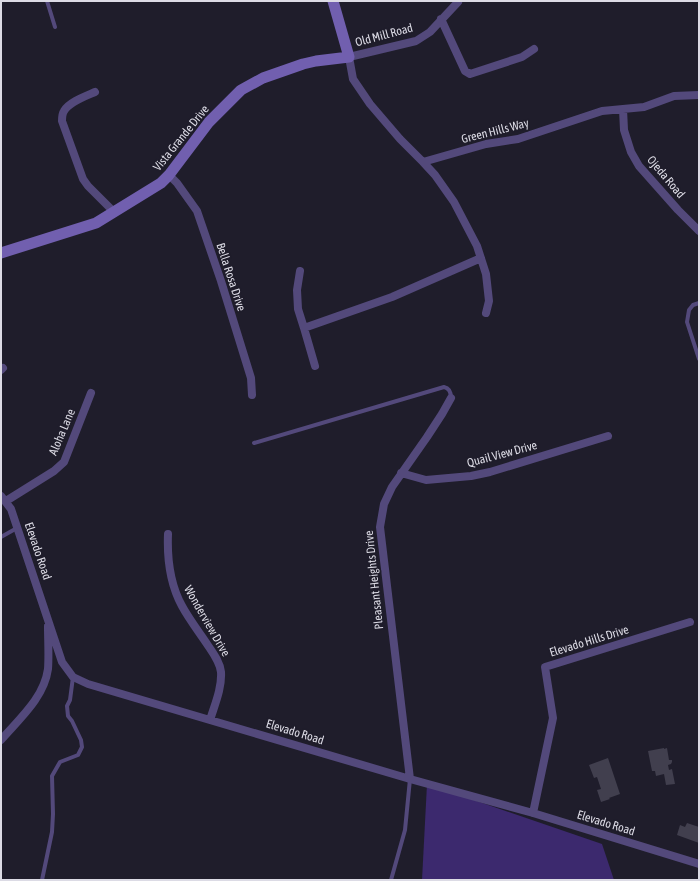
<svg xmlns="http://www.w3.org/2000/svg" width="700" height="881" font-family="'Asap Condensed',sans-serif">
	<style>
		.green { fill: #3c296e }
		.building { fill: #413f4e }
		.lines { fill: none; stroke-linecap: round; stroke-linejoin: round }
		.lane { stroke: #53497b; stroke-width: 4 }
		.street { stroke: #53497b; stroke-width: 8 }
		.secondary { stroke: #715faf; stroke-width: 11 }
		.labels { text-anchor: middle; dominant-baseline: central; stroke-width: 3.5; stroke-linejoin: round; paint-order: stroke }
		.street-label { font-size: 12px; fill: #dcdbe5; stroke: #1f1d2b }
	</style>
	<rect width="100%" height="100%" fill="#1f1d2b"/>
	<!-- green -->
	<path class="green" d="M427,784l175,60 12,36h-192z"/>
	<!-- building -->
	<path class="building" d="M664,748v1l3,-1 2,12h3v2l-1,2 -3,1 1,5 3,-1 3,15 -9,1 -2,-11 -8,2 -1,-5h-3l-4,-20z
		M608,758l12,36 -11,4 1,1 -9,3 -4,-12 4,-1 -4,-12 -3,1 -5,-13z
		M687,823l12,4v16l-22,-8 3,-10 5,2z"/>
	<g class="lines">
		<!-- lane -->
		<path class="lane" d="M47,1l8,26
			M699,303l-6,2 -4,5 -2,12 12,37
			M254,443l190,-56c5,1 7,5 7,11
			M1,537l16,-9
			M42,880l10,-48 1,-18 -1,-38 8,-14 18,-7 4,-8 -1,-7 -9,-19 -4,-5 -1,-10 3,-6 3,-23
			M391,880l14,-50 5,-51"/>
		<!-- street -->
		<path class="street" d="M458,2l-28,30 -14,9 -67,16 4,22 17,25 30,35 23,23 12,13 19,27 23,44 9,28 3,27 -3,12
			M441,19l24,52 5,3 52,-17 12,-8
			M95,92c-9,4 -26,10 -31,19 -2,3 -2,6 -2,10l21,58 5,7 26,26
			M623,109l1,21 7,22 8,14 39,44 21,21
			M423,162l63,-18 32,-5 84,-28 42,-4 30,-11 25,-1
			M169,175l8,8 20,28 24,70 30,97 1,17
			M300,271l-3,19 1,19 6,19
			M315,366l-11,-38 88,-31 89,-39
			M1,370l2,-2
			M401,473l25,7 45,-4 19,-4 118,-36
			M1,496l10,13 51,153 11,15 15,7 322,95 123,34 166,51
			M6,501l48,-30 10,-9 27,-69
			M168,534c-1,25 2,50 14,72 7,13 17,26 25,38 6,9 13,18 14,28 1,16 -6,32 -11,48
			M1,740c18,-21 43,-42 47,-71 1,-14 0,-29 0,-43
			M410,779l-30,-252 4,-23 8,-17 35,-50 15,-23 9,-16
			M533,813l20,-95 -8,-51 145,-45"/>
		<!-- secondary -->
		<path class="secondary" d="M1,253l95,-30 65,-40 8,-8 40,-53 32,-32 22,-12 40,-14 13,-3 33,-4 -16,-56"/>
	</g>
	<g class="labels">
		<!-- street labels -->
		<g class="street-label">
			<text transform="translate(384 35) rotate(-15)">Old Mill Road</text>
			<text transform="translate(495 131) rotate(-14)">Green Hills Way</text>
			<text transform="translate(181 138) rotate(-51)">Vista Grande Drive</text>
			<text transform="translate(666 177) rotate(50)">Ojeda Road</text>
			<text transform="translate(231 277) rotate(72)">Bella Rosa Drive</text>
			<text transform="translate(62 432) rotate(-67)">Aloha Lane</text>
			<text transform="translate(502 454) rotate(-15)">Quail View Drive</text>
			<text transform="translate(38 551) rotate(71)">Elevado Road</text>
			<text transform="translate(374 580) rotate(-96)">Pleasant Heights Drive</text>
			<text transform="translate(207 621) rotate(60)">Wonderview Drive</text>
			<text transform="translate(589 641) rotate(-17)">Elevado Hills Drive</text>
			<text transform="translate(295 732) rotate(17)">Elevado Road</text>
			<text transform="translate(606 823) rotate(17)">Elevado Road</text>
		</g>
	</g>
	<!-- border -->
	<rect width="700" height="881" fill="none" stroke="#dcdbe5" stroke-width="4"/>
</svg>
